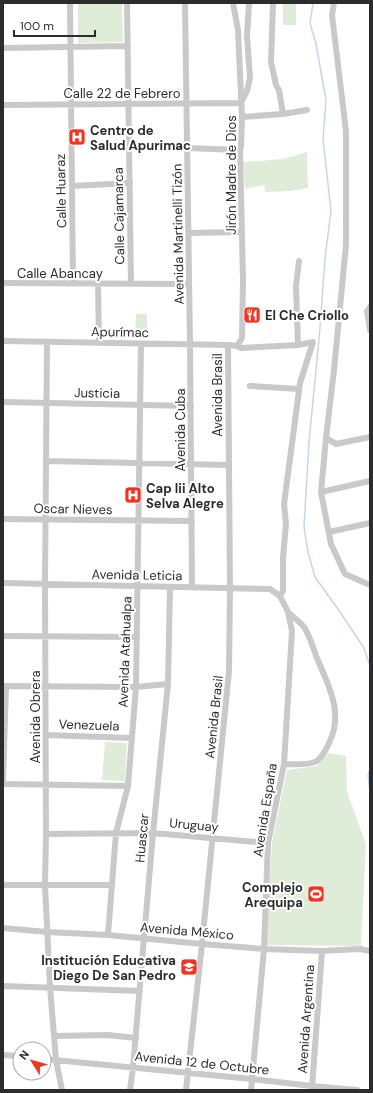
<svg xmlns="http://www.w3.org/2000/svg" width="373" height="1093" font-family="'DM Sans',sans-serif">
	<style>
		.green { fill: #dfecd8 }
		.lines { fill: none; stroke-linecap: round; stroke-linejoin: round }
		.stream { stroke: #c3d6ed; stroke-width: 1.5 }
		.minor { stroke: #c9c9c9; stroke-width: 6 }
		.labels { text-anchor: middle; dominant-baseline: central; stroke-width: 4; stroke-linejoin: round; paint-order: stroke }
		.street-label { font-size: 13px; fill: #2c2c2c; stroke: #fff }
		.poi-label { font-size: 13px; font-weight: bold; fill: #2c2c2c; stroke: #fff; text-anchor: start }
	</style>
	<rect width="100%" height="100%" fill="#fff"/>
	<!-- green -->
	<path class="green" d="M78,3h44l1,39 -45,1z
		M283,3h13v22h-13z
		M307,152l1,36 -17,3 -26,1 -1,-7 -19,4 -2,-27 40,-3z
		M136,314h11v24l-12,-1z
		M105,742l22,1 -2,38 -23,-1z
		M328,753l18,3 1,36 19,52 -5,102 -95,-1 6,-103 15,-72 30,-4z"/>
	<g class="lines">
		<!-- stream -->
		<path class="stream" d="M313,3l-3,20 6,21 10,56 -3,39 8,72 -6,47 -5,70 -11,114 -5,85 4,25 7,25 25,35 24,36 6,18
			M370,769l-2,6 2,16"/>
		<!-- minor -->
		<path class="minor" d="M70,3l3,281
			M127,3l4,281
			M185,3l5,342 2,242
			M233,3l5,27 4,87 -1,30 -1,3 3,130 -1,58 -5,8
			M273,3l-2,59 5,23 3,5 4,24
			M334,3l-2,12 14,116v114l-12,125 -8,68 -5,54 10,52 14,30 25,11
			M3,48l125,-2
			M3,105l238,-2 6,-12 3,-13 -3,-42 2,-33
			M242,117l41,-3 24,-4
			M187,148l53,2
			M72,186l58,-3
			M189,233l52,-1
			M3,283l186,1
			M98,284l1,59
			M370,307l-3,4 3,19
			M3,341l225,4 9,1 4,2 57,-3 15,-3 -13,41 -16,121 2,20 -3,34v33l-3,5
			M47,342l-2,242 1,250 -1,51 5,102 6,73 6,30
			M298,345l-2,-59 3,-25
			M250,386l49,3
			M3,402l188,4
			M326,438l10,6 34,-7
			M46,461l183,4
			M321,492l49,-11
			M3,519l189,2
			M329,532l41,-9
			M3,583l267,6 10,7 8,16 4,19 -8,133 -16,79 -4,106 -13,141
			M3,636l134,1
			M3,686l133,1 32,-3
			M46,735l86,3
			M284,764c9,0 24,2 33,-3 6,-5 9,-11 12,-18 15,-30 0,-56 -12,-85 -3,-8 -8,-24 -13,-31 -4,-5 -11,-10 -16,-15
			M3,782l3,-96
			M3,784l125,2
			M46,834l107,-1 115,10
			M3,885h109
			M3,928l44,4 61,3 94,9 62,5 58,2 38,-2 10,2
			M108,935l8,-102 12,-47 8,-99 5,-343
			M3,986l137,5
			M54,1036l54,-1 28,3
			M3,1055l17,1
			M44,1059l208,20 60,7 45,4
			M312,1088l10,-137
			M130,1090l3,-23 20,-234 15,-149 2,-97
			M186,1090l16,-146 27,-273 1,-83 -2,-243"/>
	</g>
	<!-- icons -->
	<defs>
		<g id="hospital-square" transform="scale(0.9)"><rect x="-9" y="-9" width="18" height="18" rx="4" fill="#f23320" stroke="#fff"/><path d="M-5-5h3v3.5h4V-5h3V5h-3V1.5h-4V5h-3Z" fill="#fff"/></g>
		<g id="restaurant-square" transform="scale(0.9)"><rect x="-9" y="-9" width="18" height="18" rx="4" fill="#f23320" stroke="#fff"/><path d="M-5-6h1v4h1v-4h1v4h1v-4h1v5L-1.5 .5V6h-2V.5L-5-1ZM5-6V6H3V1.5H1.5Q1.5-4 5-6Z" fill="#fff"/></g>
		<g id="stadium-square" transform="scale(0.9)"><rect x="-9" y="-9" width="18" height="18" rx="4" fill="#f23320" stroke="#fff"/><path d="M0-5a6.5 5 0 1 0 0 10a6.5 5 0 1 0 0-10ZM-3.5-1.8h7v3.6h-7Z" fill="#fff"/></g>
		<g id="school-square" transform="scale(0.9)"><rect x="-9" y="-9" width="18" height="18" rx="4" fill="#f23320" stroke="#fff"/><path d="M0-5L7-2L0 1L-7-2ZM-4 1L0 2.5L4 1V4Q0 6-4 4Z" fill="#fff"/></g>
	</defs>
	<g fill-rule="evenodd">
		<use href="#hospital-square" x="77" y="137"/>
		<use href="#restaurant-square" x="252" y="315"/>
		<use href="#hospital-square" x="133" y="495"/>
		<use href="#stadium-square" x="316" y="894"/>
		<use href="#school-square" x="189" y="967"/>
	</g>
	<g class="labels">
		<!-- street labels -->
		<g class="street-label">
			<text x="122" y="93">Calle 22 de Febrero</text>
			<text transform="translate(231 175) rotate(-90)">Jirón Madre de Dios</text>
			<text transform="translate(61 191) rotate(-91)">Calle Huaraz</text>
			<text transform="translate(119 216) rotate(-91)">Calle Cajamarca</text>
			<text transform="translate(178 234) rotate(-91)">Avenida Martinelli Tizón</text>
			<text x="60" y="273">Calle Abancay</text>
			<text transform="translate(120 332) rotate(1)">Apurímac</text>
			<text transform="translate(97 393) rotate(1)">Justicia</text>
			<text transform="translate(217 395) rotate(-90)">Avenida Brasil</text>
			<text transform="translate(180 430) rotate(-90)">Avenida Cuba</text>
			<text transform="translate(73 509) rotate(1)">Oscar Nieves</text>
			<text transform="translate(137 575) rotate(1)">Avenida Leticia</text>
			<text transform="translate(125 652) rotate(-88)">Avenida Atahualpa</text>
			<text transform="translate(35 717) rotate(-90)">Avenida Obrera</text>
			<text transform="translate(214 717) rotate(-84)">Avenida Brasil</text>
			<text transform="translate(89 725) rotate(2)">Venezuela</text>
			<text transform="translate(265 810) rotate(-81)">Avenida España</text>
			<text transform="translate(194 825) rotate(5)">Uruguay</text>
			<text transform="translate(142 838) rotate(-85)">Huascar</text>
			<text transform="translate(187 931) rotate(5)">Avenida México</text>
			<text transform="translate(306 1019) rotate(-86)">Avenida Argentina</text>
			<text transform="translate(202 1063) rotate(6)">Avenida 12 de Octubre</text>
		</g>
		<!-- poi labels -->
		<g class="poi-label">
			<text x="90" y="130">Centro de<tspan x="90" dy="15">Salud Apurimac</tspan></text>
			<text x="265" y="315">El Che Criollo</text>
			<text x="146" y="488">Cap Iii Alto<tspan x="146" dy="15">Selva Alegre</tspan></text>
			<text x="303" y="887" text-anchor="end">Complejo<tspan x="303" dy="15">Arequipa</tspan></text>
			<text x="176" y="960" text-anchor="end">Institución Educativa<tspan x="176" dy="15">Diego De San Pedro</tspan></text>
		</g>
	</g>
	<!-- border -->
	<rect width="373" height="1093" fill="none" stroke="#2c2c2c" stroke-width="8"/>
	<!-- north arrow -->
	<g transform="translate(32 1061) rotate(307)"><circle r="19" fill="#ffffff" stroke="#ababab"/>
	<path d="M0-3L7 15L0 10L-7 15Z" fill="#f23320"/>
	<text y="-6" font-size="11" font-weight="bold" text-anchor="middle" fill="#2c2c2c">N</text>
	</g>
	<!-- scale -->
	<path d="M14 30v6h81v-6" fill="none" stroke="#2c2c2c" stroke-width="2"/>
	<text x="20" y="30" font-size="12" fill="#2c2c2c" stroke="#ffffff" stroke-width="3" paint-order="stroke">100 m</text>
</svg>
